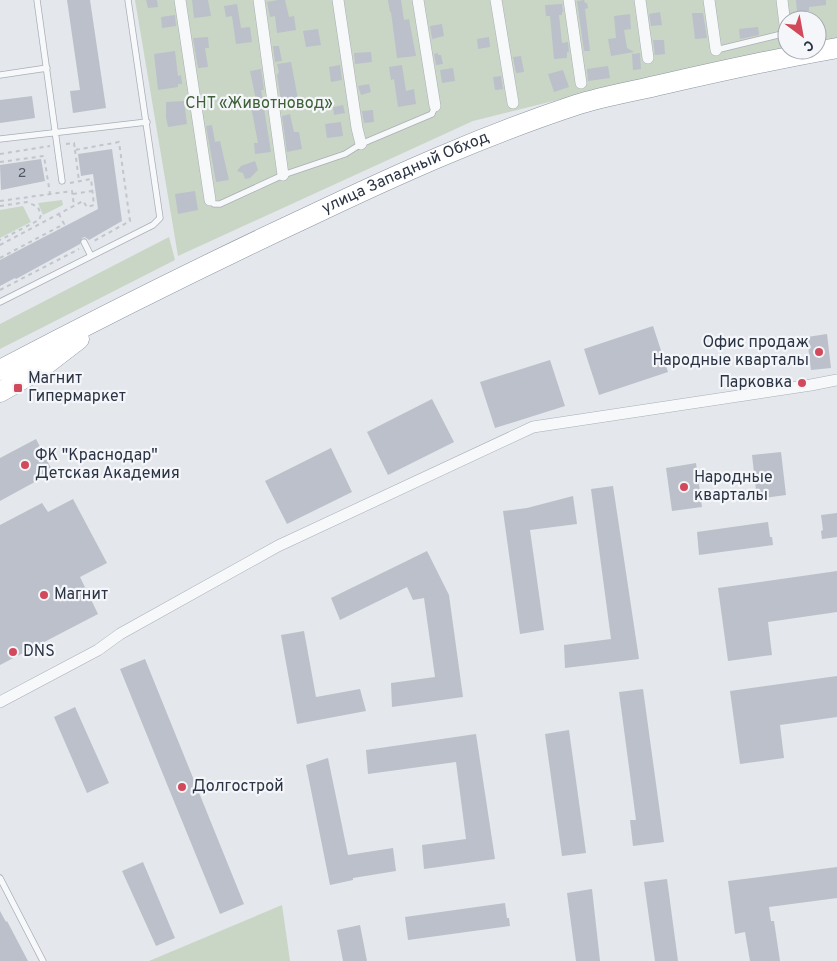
<svg xmlns="http://www.w3.org/2000/svg" width="837" height="961" font-family="Overpass,sans-serif">
	<style>
		.green { fill: #c9d6c5 }
		.building { fill: #bbc0ca }
		.lines { fill: none; stroke-linecap: round; stroke-linejoin: round }
		.lane-casing { stroke: #a9aeb7; stroke-width: 7 }
		.street-casing { stroke: #a9aeb7; stroke-width: 12 }
		.highway-casing { stroke: #8b94a3; stroke-width: 21 }
		.path { stroke: #c2c5cb; stroke-width: 2; stroke-dasharray: 4 4; stroke-linecap: butt }
		.lane { stroke: #f7f8fa; stroke-width: 5.5 }
		.street { stroke: #f7f8fa; stroke-width: 11 }
		.highway { stroke: #fff; stroke-width: 20 }
		.poi-dot { fill: #d1495b; stroke: #f4f6f9; stroke-width: 2 }
		.labels { text-anchor: middle; dominant-baseline: central; stroke-width: 4.5; stroke-linejoin: round; paint-order: stroke }
		.number-label { font-size: 14px; fill: #4f5766 }
		.park-label { font-size: 16px; fill: #3f6138; stroke: #f4f6f9 }
		.street-label { font-size: 16px; fill: #2b3445; stroke: #f4f6f9 }
		.poi-label { font-size: 16px; fill: #2b3445; stroke: #f4f6f9; text-anchor: start }
	</style>
	<rect width="100%" height="100%" fill="#e4e7ec"/>
	<!-- green -->
	<path class="green" d="M135,0h702v42h-20v-22h-30v27l-181,41 -133,33 -295,135z
		M62,200l1,5 -20,10 -5,-12z
		M23,206l8,16 -31,16v-28z
		M169,237l6,23 -175,89v-25z
		M282,905l8,56h-141z"/>
	<!-- building -->
	<path class="building" d="M67,0h23l16,108 -33,5 -3,-22 10,-1z
		M146,0h11l1,7 -10,1z
		M192,0h16l3,16 -17,2z
		M278,0h7l4,17 5,-1 2,14 -19,3 -2,-17 -5,1 -3,-15z
		M388,0h13l3,20 5,-1 7,37 -19,2 -6,-46h-1z
		M584,0l1,3h2l1,5 -3,1 5,42h-6l-7,-50z
		M796,0h30v5l-17,2v4l-12,1z
		M237,4l4,24 9,-1 2,15 -16,2 -4,-28 -6,1 -2,-11z
		M562,4l1,8h-1v3h-3l3,28 6,-1 1,10h-2v6l-13,1 -4,-43h-4l-1,-11z
		M660,12l2,13 -11,1 -2,-12z
		M692,13h11l4,25 -12,1z
		M630,14l1,15 -7,1 3,18 7,4 -23,4 -3,-17 8,-1 -2,-22z
		M175,15l1,11 -14,2 -1,-11z
		M442,24l2,12 -12,3 -2,-13z
		M758,27l1,8 -19,4 -1,-10z
		M318,29l3,16 -15,2 -3,-16z
		M208,37l1,11h-4l3,19 -10,1 -5,-30z
		M489,37l1,10 -12,2 -1,-10z
		M653,40h11l1,14 -10,1z
		M273,46h6l3,15 -7,1z
		M175,51l3,25 3,-1 1,9h-4v3l-20,3 -4,-36z
		M371,52l1,10 -17,2 -1,-11z
		M438,53v2h3l2,9 -7,1 -2,-11z
		M640,53l1,16 -8,1 -1,-16z
		M521,56l3,16 -8,1 -3,-16z
		M291,62l7,37 -17,2 -4,-26 2,-3 -2,-8z
		M340,65l2,15 -11,2 -2,-15z
		M402,65l4,26 8,-2 2,15 -18,3 -4,-28 -3,1 -2,-13z
		M608,66l2,12 -22,3 -1,-12z
		M453,68l2,13 -13,2 -2,-13z
		M261,69l3,21h-3l10,62 -16,2 -1,-11h4l-8,-42 6,-1 -6,-29z
		M563,70l6,17 -15,5 -6,-18z
		M501,76l2,13 -8,1 -2,-13z
		M369,84l2,8 -10,3 -3,-9z
		M32,96l3,22 -35,5v-23z
		M184,101l3,23 -19,3 -2,-10v-15z
		M343,105l2,8 -11,2 -1,-8z
		M373,110l1,12 -10,1 -2,-12z
		M290,114l4,18h5l3,17 -15,3 -5,-36z
		M341,122l2,14 -16,2 -2,-14z
		M212,125l3,17 5,-1 9,39 -13,2 -10,-56z
		M112,149l10,72 -33,19 -4,-3 -3,1 -2,6 -64,35 -1,-1 -15,8v-26l98,-51 -5,-35 -12,2 -3,-22z
		M41,159l4,22 -44,9 -1,-25z
		M255,161l3,9 -8,8 -5,1 -2,-6 -6,-2 4,-5z
		M195,191l3,19 -20,4 -3,-20z
		M653,326l15,46 -69,23 -15,-46z
		M827,334l4,34 -20,2 -4,-33z
		M550,360l15,46 -70,22 -15,-46z
		M432,399l22,43 -66,33 -21,-43z
		M36,439l17,33 -53,29v-43z
		M331,448l21,44 -65,32 -22,-43z
		M781,452l5,43 -29,4 -5,-44z
		M696,463l6,44 -30,4 -6,-43z
		M613,486l26,173 -74,9 -1,-23 47,-6 -20,-150z
		M573,496l4,28 -47,6 14,100 -24,4 -17,-123 24,-3z
		M73,499l34,64 -27,14 18,37 -98,51v-140l42,-22 6,9z
		M837,513v24l-15,2 -1,-8 2,-1 -2,-15z
		M768,522l2,15h2l1,8 -74,10 -2,-23z
		M427,551l22,44 14,102 -71,10 -1,-24 44,-6 -11,-79 -11,2 -6,-13 -67,33 -9,-22z
		M837,571v41l-69,10 4,33 -44,6 -10,-73z
		M304,631l12,66 44,-8 6,22 -69,13 -16,-89z
		M145,659l99,245 -24,10 -100,-245z
		M837,676v41l-57,8 4,33 -44,6 -10,-73z
		M643,689l21,153 -31,4 -3,-26h6l-17,-128z
		M75,707l34,76 -22,10 -33,-76z
		M569,730l17,123 -24,3 -17,-122z
		M476,734l19,125 -71,10 -2,-24 44,-6 -10,-77 -88,12 -2,-24z
		M328,758l20,97 45,-7 3,23 -43,7v2l-23,5 -24,-120z
		M143,862l32,76 -19,8 -34,-75z
		M837,867v31l-68,9 2,14h3l6,40h-30l-5,-29 -10,2 -7,-53z
		M667,879l11,82h-23l-11,-79z
		M592,889l8,72h-24l-9,-68z
		M505,903l2,15h2l1,8 -102,14 -3,-23z
		M0,911l6,11 1,-1 21,40h-28z
		M360,925l7,36h-24l-6,-31z"/>
	<g class="lines">
		<!-- lane casing -->
		<g class="lane-casing">
			<path id="lane" d="M37,0l25,181
				M716,50l70,-17
				M0,75l47,-7
				M0,139l147,-17
				M210,200l4,4h6l63,-29 62,-21 16,-10 71,-30 3,-8
				M84,242l7,14
				M0,302l153,-77 7,-7 -32,-218
				M0,878l43,83"/>
		</g>
		<!-- street casing -->
		<g class="street-casing">
			<path id="street" d="M180,0l30,200
				M259,0l24,175
				M338,0l19,128 4,16
				M418,0l17,106
				M496,0l17,103
				M569,0l12,83
				M640,0l8,58
				M709,0l7,50
				M782,0l4,33
				M0,702l98,-52 22,-16 158,-88 255,-119 278,-42 26,-5"/>
		</g>
		<!-- highway casing -->
		<g class="highway-casing">
			<g id="highway">
				<path id="s1" d="M0,370c103,-54 207,-106 312,-155 86,-41 173,-80 264,-110 28,-9 59,-14 88,-21 57,-13 115,-26 173,-36"/>
				<path d="M0,392l40,-23 39,-30"/>
			</g>
		</g>
		<!-- path -->
		<path class="path" d="M66,144l8,-1 1,7 44,-8 11,79 -38,21
			M75,150l4,31
			M0,154l50,-8
			M0,162l44,-6 6,38
			M73,194l19,-3
			M0,201l72,-10 2,15
			M0,206l27,-4 11,5 3,8 -2,5 -39,20
			M0,245l83,-44 4,6 7,-2 -3,-26 -21,4
			M0,258l64,-34 -5,-10
			M0,290l79,-41"/>
		<!-- lane -->
		<use href="#lane" class="lane"/>
		<!-- street -->
		<use href="#street" class="street"/>
		<!-- highway -->
		<use href="#highway" class="highway"/>
	</g>
	<!-- markers -->
	<g class="poi-dot">
		<circle cx="819" cy="352" r="5"/>
		<circle cx="802" cy="383" r="5"/>
		<rect x="13" y="383" width="10" height="10" rx="2.5"/>
		<circle cx="25" cy="465" r="5"/>
		<circle cx="684" cy="487" r="5"/>
		<circle cx="44" cy="595" r="5"/>
		<circle cx="13" cy="652" r="5"/>
		<circle cx="182" cy="787" r="5"/>
	</g>
	<g class="labels">
		<!-- number labels -->
		<g class="number-label">
			<text x="22" y="173">2</text>
		</g>
		<!-- park labels -->
		<g class="park-label">
			<text x="259" y="104">СНТ «Животновод»</text>
		</g>
		<!-- street labels -->
		<g class="street-label">
			<text stroke="none"><textPath href="#s1" startOffset="451">улица Западный Обход</textPath></text>
		</g>
		<!-- poi labels -->
		<g class="poi-label">
			<text x="809" y="343" text-anchor="end">Офис продаж<tspan x="809" dy="18">Народные кварталы</tspan></text>
			<text x="28" y="379">Магнит<tspan x="28" dy="18">Гипермаркет</tspan></text>
			<text x="792" y="383" text-anchor="end">Парковка</text>
			<text x="35" y="456">ФК "Краснодар"<tspan x="35" dy="18">Детская Академия</tspan></text>
			<text x="694" y="478">Народные<tspan x="694" dy="18">кварталы</tspan></text>
			<text x="54" y="595">Магнит</text>
			<text x="23" y="652">DNS</text>
			<text x="192" y="787">Долгострой</text>
		</g>
	</g>
	<!-- north arrow -->
	<g transform="translate(802 35) rotate(148)"><circle r="24" fill="#f4f6f9" stroke="#a4a8b1"/>
	<path d="M0-4L9 19L0 12L-9 19Z" fill="#d1495b"/>
	<text y="-8" font-size="14" font-weight="bold" text-anchor="middle" fill="#2b3445">С</text>
	</g>
</svg>
